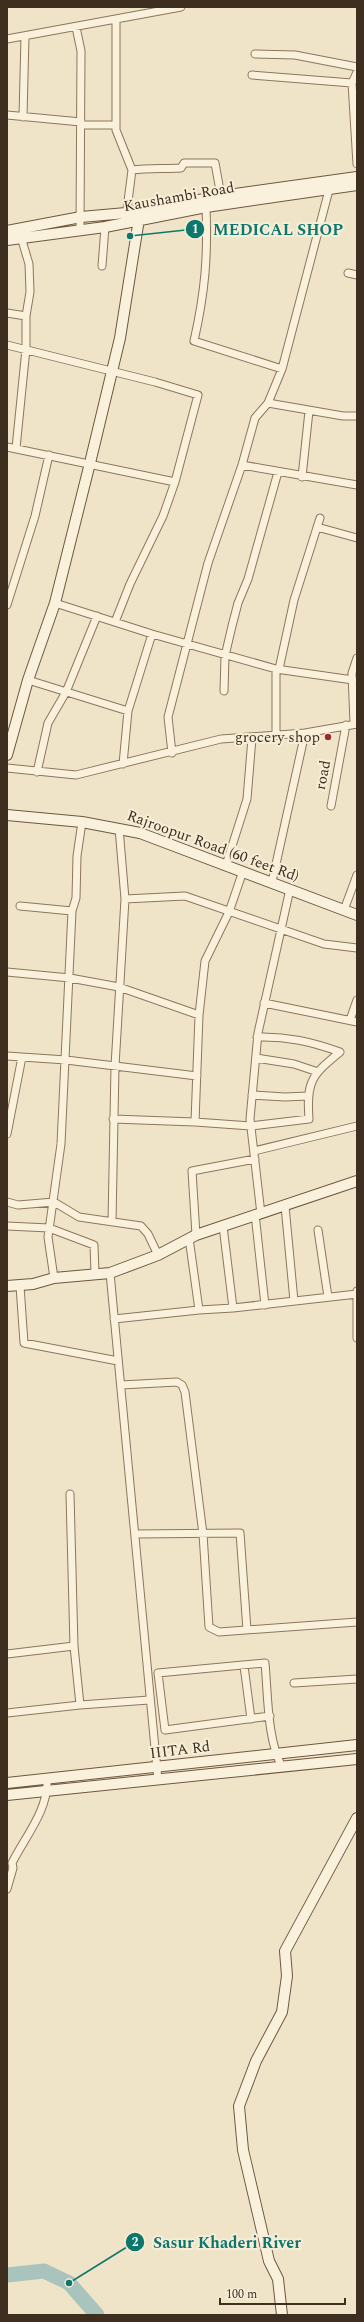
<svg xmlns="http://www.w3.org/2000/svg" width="364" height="2322" font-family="Spectral,serif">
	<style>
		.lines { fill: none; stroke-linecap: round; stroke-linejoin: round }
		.river { stroke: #a9c4bc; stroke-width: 15 }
		.street-casing { stroke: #8d765c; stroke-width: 9 }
		.secondary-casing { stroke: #6f573f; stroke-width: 12 }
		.street { stroke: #faf1dc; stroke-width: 7 }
		.secondary { stroke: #faf1dc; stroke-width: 10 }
		.poi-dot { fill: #9e2a2b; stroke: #f7eed8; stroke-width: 1.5 }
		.labels { text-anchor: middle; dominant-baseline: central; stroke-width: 4; stroke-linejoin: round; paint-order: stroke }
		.street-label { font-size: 15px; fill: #3d2e20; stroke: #f7eed8 }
		.poi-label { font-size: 15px; fill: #3d2e20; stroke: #f7eed8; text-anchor: end }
		.leader { fill: none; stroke: #0f766e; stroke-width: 1.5 }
		.callout-dot { fill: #0f766e; stroke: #f7eed8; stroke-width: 1.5 }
		.mark-label { font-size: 12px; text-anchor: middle; font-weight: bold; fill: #fff }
		.callout-label { font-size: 16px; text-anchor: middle; font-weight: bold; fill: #0f766e; stroke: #f7eed8; stroke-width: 4; stroke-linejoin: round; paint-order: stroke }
	</style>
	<rect width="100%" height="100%" fill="#f0e4c8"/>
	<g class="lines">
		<!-- river -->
		<path class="river" d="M7,2275l37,-4 25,12 28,32"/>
		<!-- street casing -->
		<g class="street-casing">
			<path id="street" d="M116,20v110l16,40 -6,47
				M76,27l5,24 -1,179
				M7,39l174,-32
				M255,54l40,1 62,12
				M252,75l100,8 5,-11
				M352,83l5,81
				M7,115l74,7
				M23,117l2,-81
				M82,125h34
				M132,170c16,-2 32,-1 49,-2l3,-5h31l6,33
				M206,207c2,50 -1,85 -12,134l88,28
				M102,266l3,-39
				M348,273l9,2
				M7,313l19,3
				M7,345l148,37 43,13 -23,87 -12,34 -33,68 -15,38
				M268,403l75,13h14
				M7,447l168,35
				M16,448l10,-99v-33l4,-24 -1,-28 -8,-27
				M242,465l115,20
				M302,477l7,-66
				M317,527l40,11
				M55,603l97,31 124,35 77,11
				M7,605l28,-89 14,-61
				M279,669l15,-69 26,-82
				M28,680l100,31
				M224,691l1,-35 7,-30 6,-23 10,-24 30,-107
				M354,723l-2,-50 5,-15
				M276,735v-66
				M172,753l-4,-36 40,-154 34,-98 13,-47 13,-15 14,-34 47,-179
				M123,764l5,-53 24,-77
				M7,768l69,7 145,-36 84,-6 52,-9
				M37,772l11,-49 18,-31 31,-76
				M331,806l15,-81
				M226,865l21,-66 5,-61
				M272,882l33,-149
				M125,899l60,-3 139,48 33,4
				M20,906l52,5
				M344,910l13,-35
				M7,972l63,6 49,9 80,28
				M264,1003l93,19
				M350,1020l7,-20
				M7,1056l59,4 131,16
				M256,1058l38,6 24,8
				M252,1095l33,2 23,-1
				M113,1119l82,3 4,-107 6,-54 24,-49 14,-41
				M195,1122l56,4 58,-7c-3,-38 3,-44 31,-67 -28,-10 -53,-16 -83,-15
				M7,1134l15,-77
				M254,1151l103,-25
				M7,1202l11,3 36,-3 25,15 62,9 7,8 10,21
				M285,1206l9,95
				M255,1214l10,91
				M261,1214l-11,-95 8,-86 32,-144
				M112,1222l3,-156 10,-167 -6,-71
				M7,1226l42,2 45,17 1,28
				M223,1226l10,82
				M318,1230l10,67
				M196,1235l-4,-64 63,-12
				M189,1238l10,72 34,-2 124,-14
				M110,1273l48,507
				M54,1278l-6,-41 13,-93 11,-233 4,-13 1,-42 5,-34
				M20,1286l4,57 94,18
				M357,1291v47
				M114,1319l85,-9
				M121,1385l56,-3 5,3 3,7 18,142 6,93 10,5 138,-10
				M70,1494l4,152 6,59 69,-5
				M135,1534l105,-1 7,97
				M7,1654l67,-8
				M244,1666l7,53
				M294,1683l63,-4
				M7,1713l73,-8
				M270,1716l-105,14 -7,-57 107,-10c3,32 2,76 17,104
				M7,1889l6,-21 -1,-5c13,-26 37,-54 35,-84"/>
		</g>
		<!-- secondary casing -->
		<g class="secondary-casing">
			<path id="secondary" d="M7,231l74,-14 45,-4 95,-17 136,-19
				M7,240l98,-13 101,-20 151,-22
				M7,755l21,-75 27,-77 35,-140 30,-125 19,-119
				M7,815l75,7 58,11 217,82
				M7,1286l26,-2 21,-6 56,-5 48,-18 38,-20 161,-54
				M7,1783l350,-38
				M7,1795l350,-36
				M282,2315l-4,-36 -9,-18 -26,-111 -4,-44 17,-45 26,-49 5,-36 -2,-25 72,-133"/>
		</g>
		<!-- street -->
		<use href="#street" class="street"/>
		<!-- secondary -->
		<use href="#secondary" class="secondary"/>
	</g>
	<!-- markers -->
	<circle class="poi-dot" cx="328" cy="737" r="4"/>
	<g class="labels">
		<!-- street labels -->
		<g class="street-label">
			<text transform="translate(179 197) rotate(-10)">Kaushambi Road</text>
			<text transform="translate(323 775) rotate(-79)">road</text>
			<text transform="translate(213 846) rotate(20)">Rajroopur Road (60 feet Rd)</text>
			<text transform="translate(180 1750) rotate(-7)">IIITA Rd</text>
		</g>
		<!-- poi labels -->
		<g class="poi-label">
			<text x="320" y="737">grocery shop</text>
		</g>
	</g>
	<!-- callouts -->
	<path class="leader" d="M130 236L195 229M69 2283L135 2242"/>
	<g class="callout-dot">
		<circle cx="130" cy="236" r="4"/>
		<circle cx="69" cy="2283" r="4"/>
		<circle cx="195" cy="229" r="10"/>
		<circle cx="135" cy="2242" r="10"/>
	</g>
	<g class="mark-label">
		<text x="195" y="233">1</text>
		<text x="135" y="2246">2</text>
	</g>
	<g class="callout-label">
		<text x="278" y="235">MEDICAL SHOP</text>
		<text x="227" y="2248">Sasur Khaderi River</text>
	</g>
	<!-- border -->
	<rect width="364" height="2322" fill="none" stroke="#3d2e20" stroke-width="16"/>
	<!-- scale -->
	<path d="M220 2298v6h125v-6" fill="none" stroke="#3d2e20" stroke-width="2"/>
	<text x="226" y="2298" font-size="12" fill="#3d2e20" stroke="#f7eed8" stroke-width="3" paint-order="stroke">100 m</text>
</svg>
